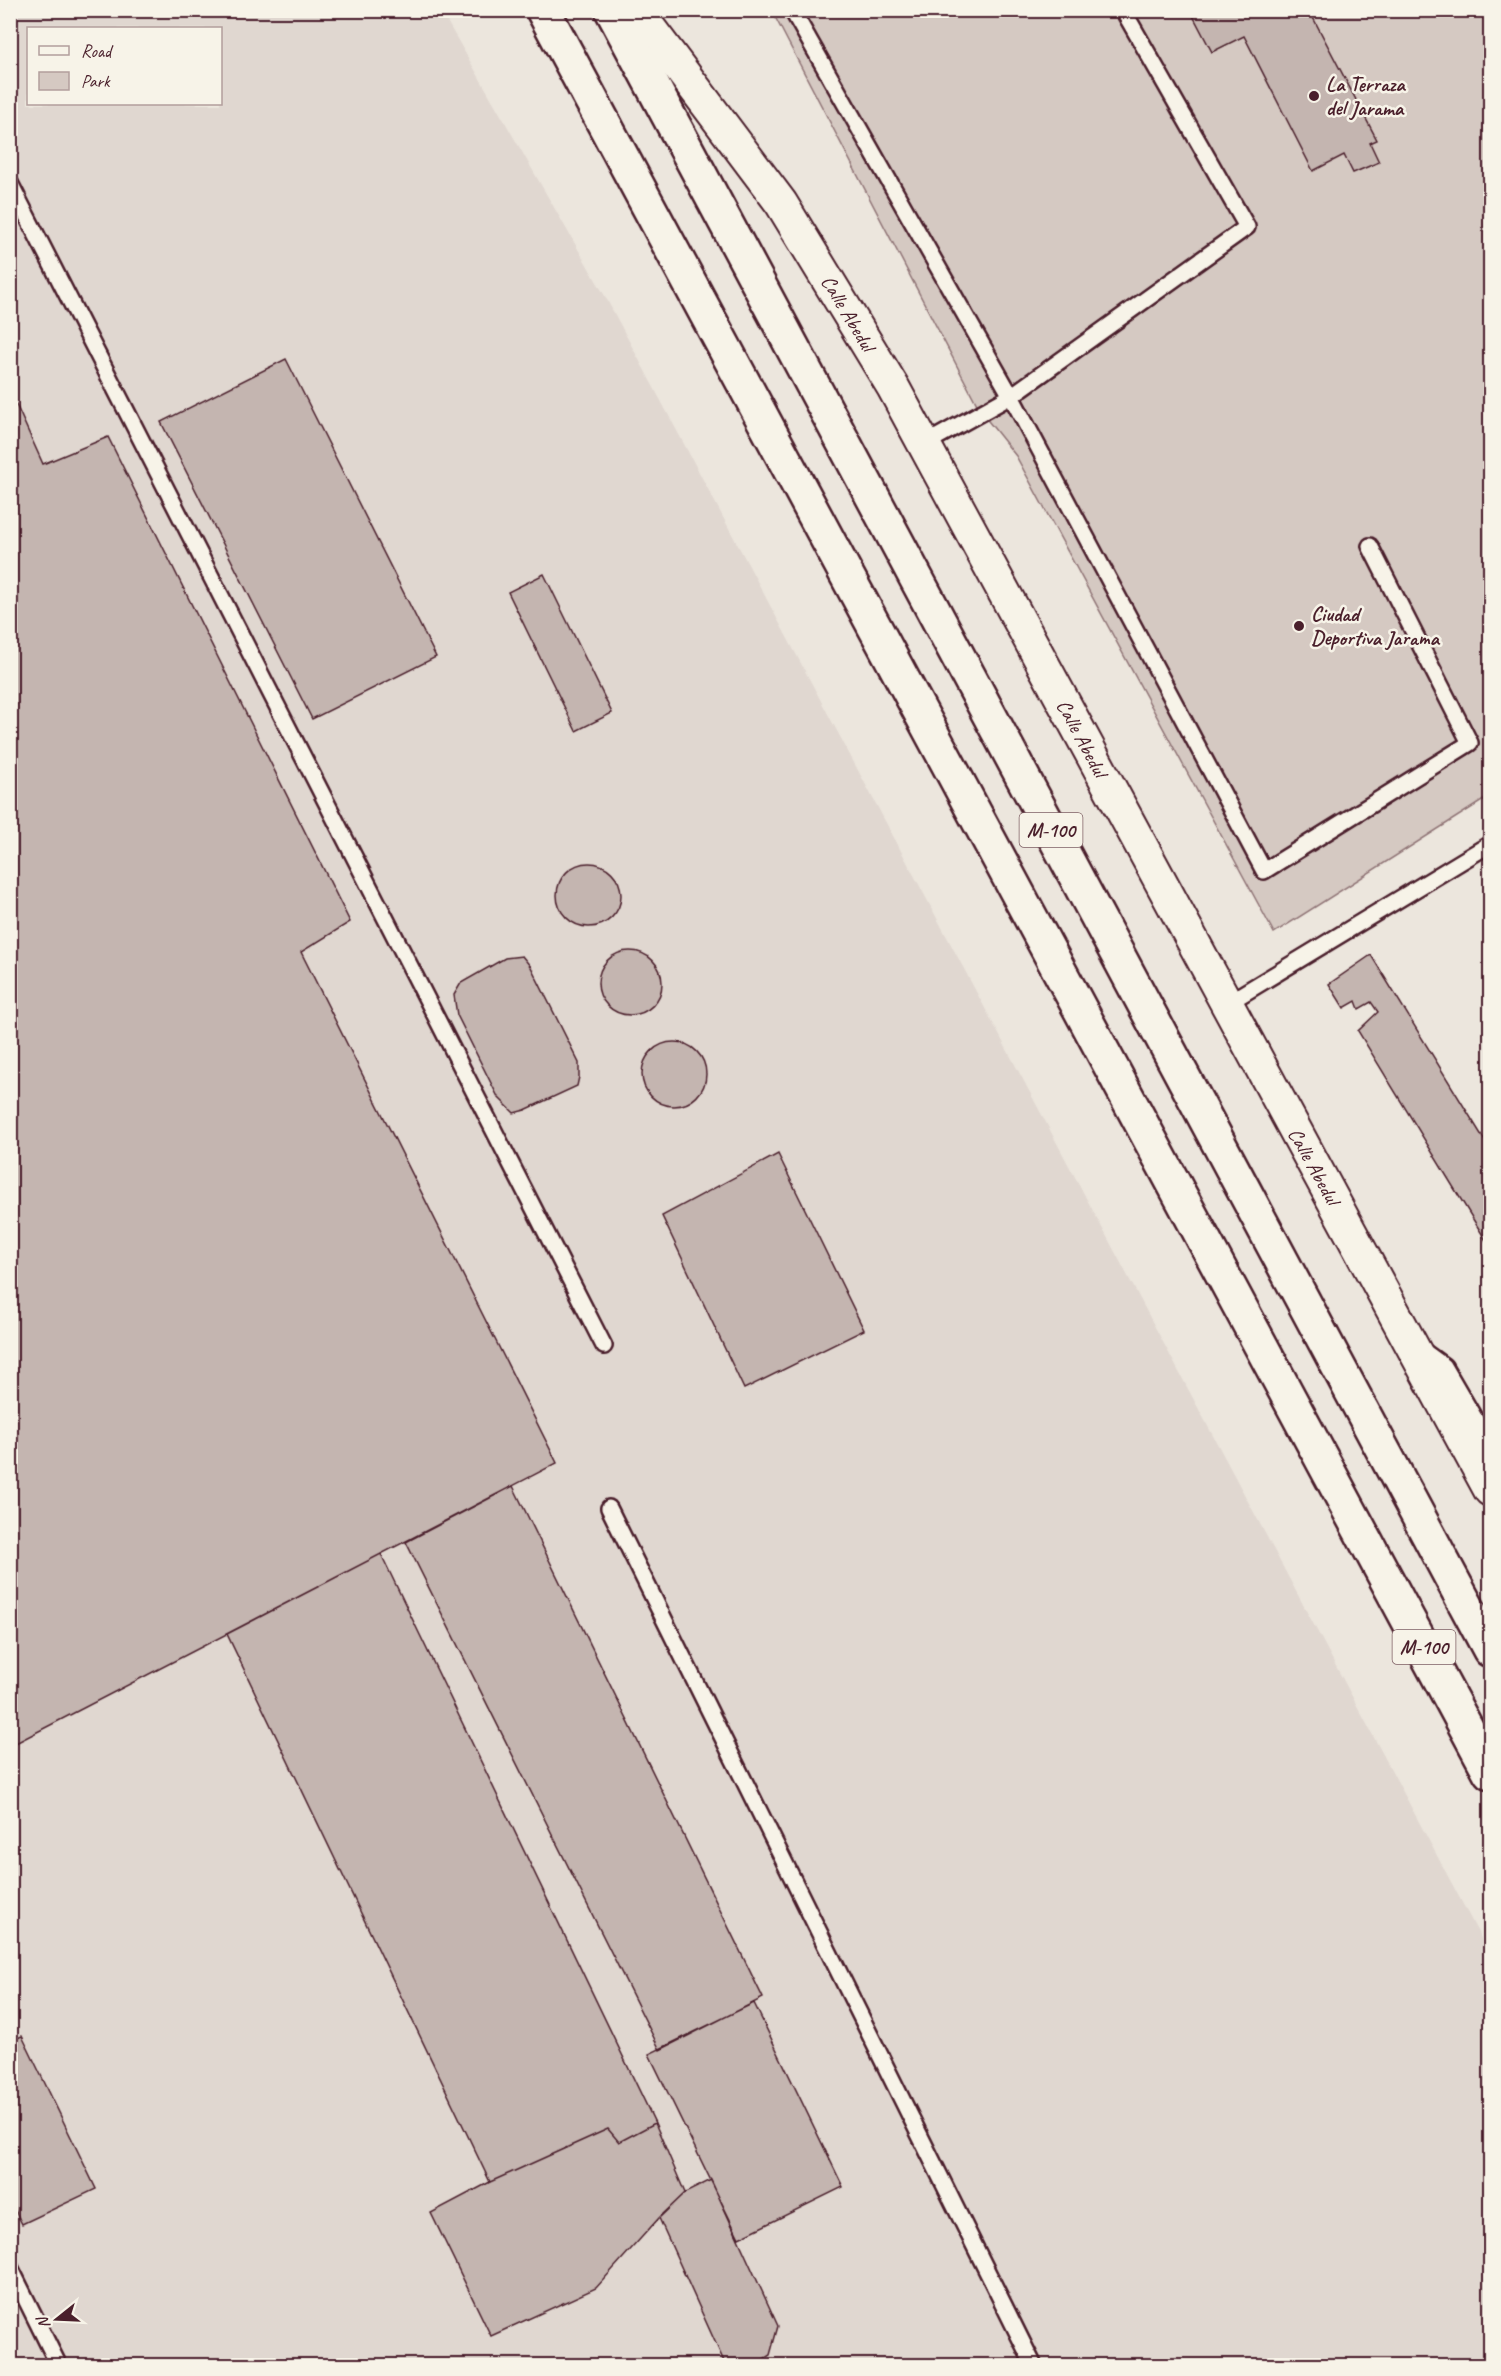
<svg xmlns="http://www.w3.org/2000/svg" width="1501" height="2376" font-family="Caveat,sans-serif">
	<style>
		.built { fill: #e0d7d0; fill-rule: evenodd }
		.green { fill: #d5c9c2; stroke: #907476; stroke-width: 1.5 }
		.building { fill: #c4b5b0; stroke: #4a1f2b; stroke-width: 1.5 }
		.lines { fill: none; stroke-linecap: round; stroke-linejoin: round }
		.lane-casing { stroke: #4a1f2b; stroke-width: 20 }
		.street-casing { stroke: #4a1f2b; stroke-width: 36 }
		.highway-casing { stroke: #4a1f2b; stroke-width: 38 }
		.lane { stroke: #f7f3e8; stroke-width: 15 }
		.street { stroke: #f7f3e8; stroke-width: 32 }
		.highway { stroke: #f7f3e8; stroke-width: 33 }
		.poi-dot { fill: #4a1f2b; stroke: #f7f3e8; stroke-width: 2 }
		.labels { text-anchor: middle; dominant-baseline: central; stroke-width: 5; stroke-linejoin: round; paint-order: stroke }
		.shield { fill: #f7f3e8; stroke: #7e5f64; stroke-width: 1.5 }
		.shield-label { font-size: 20px; font-weight: bold; fill: #4a1f2b }
		.poi-label { font-size: 21px; font-weight: bold; fill: #4a1f2b; stroke: #f7f3e8; text-anchor: start }
		.street-label { font-size: 21px; fill: #4a1f2b; stroke: #f7f3e8 }
	</style>
	<rect width="100%" height="100%" fill="#ece6dd"/>
	<filter id="ink" filterUnits="userSpaceOnUse"><feTurbulence type="fractalNoise" baseFrequency=".0167" numOctaves="2"/><feDisplacementMap in="SourceGraphic" scale="12" xChannelSelector="R" yChannelSelector="G"/><feConvolveMatrix kernelMatrix="1 2 1 2 8 2 1 2 1" color-interpolation-filters="sRGB"/></filter>
	<g filter="url(#ink)">
		<!-- built -->
		<path class="built" d="M11,11h430l164,285 885,1659v410l-1479,1zM28,28h192v76h-192z"/>
		<!-- green -->
		<path class="green" d="M772,11h718v785l-216,137 -258,-477 -35,-44z"/>
		<!-- building -->
		<path class="building" d="M1190,10h119l68,130 -7,3 9,19 -26,11 -9,-18 -31,16 -69,-135 -32,16z
			M286,359l150,298 -124,62 -151,-297z
			M14,400l29,64 65,-27 242,485 -49,30 256,511 -547,283v-1345z
			M544,574l68,139 -36,18 -68,-139z
			M557 895a32 32 0 1 1 64 0a32 32 0 1 1-64 0Z
			M598 983a32 32 0 1 1 64 0a32 32 0 1 1-64 0Z
			M1371,955l119,194v98l-132,-216 20,-19 -7,-10 -12,7 -3,-8 -12,7 -15,-24z
			M522,956l9,11 48,96v14l-2,9 -52,24 -11,3 -16,-16 -41,-82 -3,-20 7,-12 44,-25z
			M642 1074a32 32 0 1 1 64 0a32 32 0 1 1-64 0Z
			M778,1154l86,176 -120,59 -82,-173z
			M513,1486l250,512 -103,52 -254,-508z
			M381,1554l274,569 -36,19 -11,-13 -118,53 -263,-548z
			M754,2003l89,184 -104,51 -90,-184z
			M22,2036l74,153 -74,35 -12,-23v-160z
			M655,2123l30,70 -26,25 -63,70 -105,48 -60,-123 59,-31 118,-53 11,13z
			M711,2180l67,146 -8,29 -17,11h-27l-67,-148 26,-25z"/>
		<g class="lines">
			<!-- lane casing -->
			<g class="lane-casing">
				<path id="lane" d="M792,10l219,386 253,475 206,-128 -100,-197
					M10,183l594,1163
					M923,445l88,-49 236,-169 -124,-217
					M1226,1004l264,-160
					M1422,1350l22,16 46,79
					M609,1508l425,858
					M10,2267l49,99"/>
			</g>
			<!-- street casing -->
			<g class="street-casing">
				<path id="street" d="M636,10l145,193 112,184 597,1103"/>
			</g>
			<!-- highway casing -->
			<g class="highway-casing">
				<path id="highway" d="M543,10l947,1762
					M612,10l878,1640"/>
			</g>
			<!-- lane -->
			<use href="#lane" class="lane"/>
			<!-- street -->
			<use href="#street" class="street"/>
			<!-- highway -->
			<use href="#highway" class="highway"/>
		</g>
	</g>
	<!-- markers -->
	<g class="poi-dot">
		<circle cx="1314" cy="96" r="6"/>
		<circle cx="1299" cy="626" r="6"/>
	</g>
	<g class="labels">
		<!-- shield labels -->
		<g class="shield">
			<rect x="1019.5" y="813" width="63" height="34" rx="4.5"/>
			<rect x="1392.5" y="1630" width="63" height="34" rx="4.5"/>
		</g>
		<g class="shield-label">
			<text x="1051" y="830">M-100</text>
			<text x="1424" y="1647">M-100</text>
		</g>
		<!-- poi labels -->
		<g class="poi-label">
			<text x="1326" y="84">La Terraza<tspan x="1326" dy="24">del Jarama</tspan></text>
			<text x="1311" y="614">Ciudad<tspan x="1311" dy="24">Deportiva Jarama</tspan></text>
		</g>
		<!-- street labels -->
		<g class="street-label">
			<text transform="translate(848 313) rotate(59)">Calle Abedul</text>
			<text transform="translate(1082 738) rotate(62)">Calle Abedul</text>
			<text transform="translate(1314 1166) rotate(61)">Calle Abedul</text>
		</g>
	</g>
	<!-- margin -->
	<rect width="1501" height="2376" fill="none" stroke="#f7f3e8" stroke-width="36"/>
	<rect x="18" y="18" width="1465" height="2340" fill="none" stroke="#4a1f2b" stroke-width="2" filter="url(#ink)"/>
	<!-- legend -->
	<rect x="27" y="27" width="195" height="78" fill="#f7f3e8" stroke="#b29e9c" stroke-width="1.5"/>
	<rect x="39" y="46" width="30" height="9" fill="#f7f3e8" stroke="#b29e9c" stroke-width="1.5"/>
	<text x="81" y="57" font-size="18" fill="#4a1f2b">Road</text>
	<rect x="39" y="72" width="30" height="18" fill="#d5c9c2" stroke="#b29e9c" stroke-width="1.5"/>
	<text x="81" y="87" font-size="18" fill="#4a1f2b">Park</text>
	<!-- north arrow -->
	<g transform="translate(57 2319) rotate(252)" stroke="#f7f3e8" stroke-width="4.5" paint-order="stroke">
	<path d="M0-4.5L10 22L0 15L-10 22Z" fill="#4a1f2b"/>
	<text y="-9" font-size="16" font-weight="bold" text-anchor="middle" fill="#4a1f2b">N</text>
	</g>
</svg>
